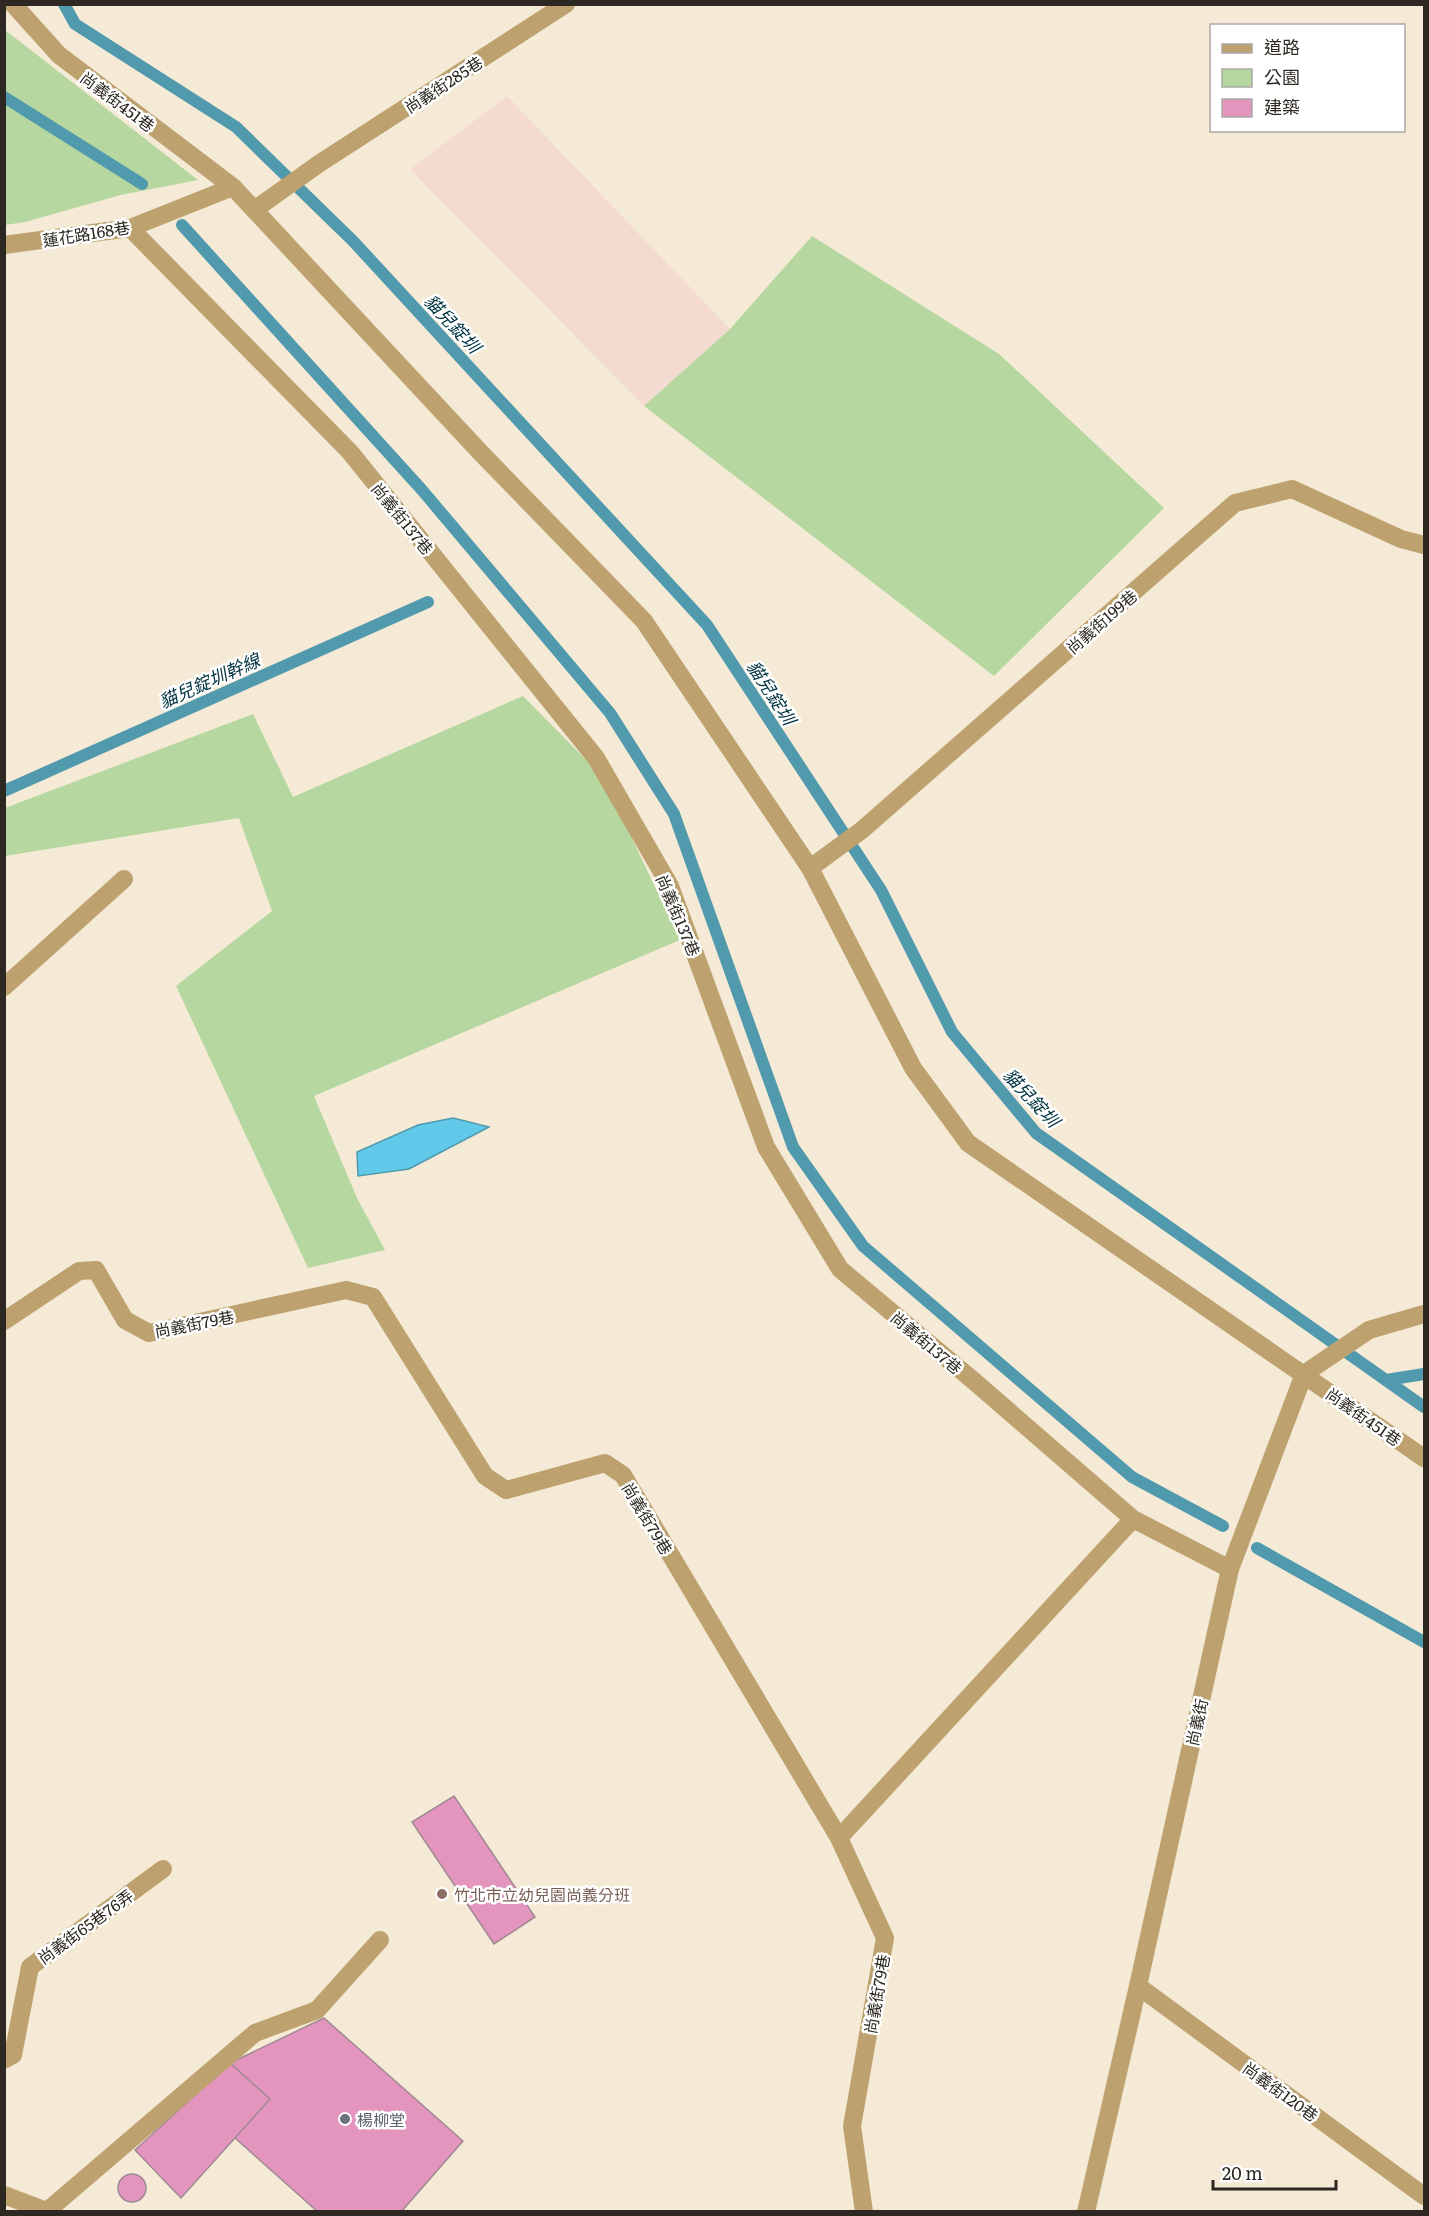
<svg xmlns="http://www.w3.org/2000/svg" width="1429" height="2216" font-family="Literata,'Noto Sans TC',serif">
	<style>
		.industrial { fill: #f4dbd2 }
		.green { fill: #b6d8a0 }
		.water { fill: #61c9e9; stroke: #5199ad; stroke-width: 1.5 }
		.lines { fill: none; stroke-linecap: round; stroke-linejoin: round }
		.stream { stroke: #5199ad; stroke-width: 12 }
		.building { fill: #e395bd; stroke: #9f8993; stroke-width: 1.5 }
		.lane { stroke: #bda26f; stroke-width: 18 }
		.street { stroke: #bda26f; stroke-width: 18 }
		.education-dot { fill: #8d6e63; stroke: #fff; stroke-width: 2 }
		.worship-dot { fill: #6b7280; stroke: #fff; stroke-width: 2 }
		.labels { text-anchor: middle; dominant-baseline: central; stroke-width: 5; stroke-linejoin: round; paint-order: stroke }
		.street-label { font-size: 16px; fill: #2d2922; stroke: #fff }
		.education-label { font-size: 16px; fill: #785e54; stroke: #fff; text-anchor: start }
		.worship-label { font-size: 16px; fill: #5b616d; stroke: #fff; text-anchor: start }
		.water-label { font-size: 18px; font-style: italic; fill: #013441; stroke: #fff }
	</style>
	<rect width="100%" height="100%" fill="#f5ead6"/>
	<!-- industrial -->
	<path class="industrial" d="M507,96l223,233 -86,77 -234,-237z"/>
	<!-- green -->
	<path class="green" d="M4,30h1l193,150 -77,15 -96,27 -20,3z
		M812,236l187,118 165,154 -170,168 -350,-270 86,-77z
		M523,696l80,81 77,163 -366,156 43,102 28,52 -77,18 -132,-282 96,-75 -33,-93 -234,38v-48l248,-94 40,83z"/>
	<!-- water -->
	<path class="water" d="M453,1118l36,9 -80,42 -51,7 -1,-24 61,-27z"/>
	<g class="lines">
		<!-- stream -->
		<path class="stream" d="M64,4l11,20 161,103 117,114 354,384 174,265 71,142 84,101 388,274
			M4,97l138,87
			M182,225l240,265 188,223 64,101 119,333 70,99 269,231 91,49
			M4,791l424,-189
			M1386,1380l38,-6
			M1257,1548l167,94"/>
	</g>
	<!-- building -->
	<path class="building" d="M454,1796l81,121 -41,27 -82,-122z
		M324,2018l139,123 -62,71h-83l-83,-74 35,-39 -40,-36z
		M230,2063l40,36 -89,99 -46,-48z
		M118 2188a14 14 0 1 1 28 0a14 14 0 1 1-28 0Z"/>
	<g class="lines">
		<!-- lane -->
		<path class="lane" d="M13,4l46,51 174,132 247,265 164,169 166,247 103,200 55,75 456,315
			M254,210l66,-47 246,-159
			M130,228l220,224 246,306 74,128 96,261 74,122 135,113 158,137 97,50
			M4,245l126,-17 103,-41
			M810,868l52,-38 373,-327 57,-14 109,50 23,6
			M4,1321l75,-50 17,-1 29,50 24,13 197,-43 27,7 112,179 21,14 99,-27 18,12 216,363 46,100 -33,188 12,86
			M839,1838l294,-319
			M1138,1986l286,210
			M4,2060l9,-5 17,-88 133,-98
			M4,2195l45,17
			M47,2211l208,-178 62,-23 63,-70"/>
		<!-- street -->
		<path class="street" d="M4,987l120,-108
			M1086,2212l52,-226 92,-417 74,-195 65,-44 55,-16"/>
	</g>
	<!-- markers -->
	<circle class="education-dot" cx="442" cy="1894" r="6"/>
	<circle class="worship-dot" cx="345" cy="2119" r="6"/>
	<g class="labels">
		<!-- street labels -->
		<g class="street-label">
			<text transform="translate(443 84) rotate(-33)">尚義街285巷</text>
			<text transform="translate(118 101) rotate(37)">尚義街451巷</text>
			<text transform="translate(86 233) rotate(-9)">蓮花路168巷</text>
			<text transform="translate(403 518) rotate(51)">尚義街137巷</text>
			<text transform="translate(1101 621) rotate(-41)">尚義街199巷</text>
			<text transform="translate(679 915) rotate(67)">尚義街137巷</text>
			<text transform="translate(194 1323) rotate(-11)">尚義街79巷</text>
			<text transform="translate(927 1342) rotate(40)">尚義街137巷</text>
			<text transform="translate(1364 1416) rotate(35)">尚義街451巷</text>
			<text transform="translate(648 1518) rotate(59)">尚義街79巷</text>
			<text transform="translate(1196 1722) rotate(-78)">尚義街</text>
			<text transform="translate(85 1926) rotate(-36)">尚義街65巷76弄</text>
			<text transform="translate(876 1994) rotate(-80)">尚義街79巷</text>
			<text transform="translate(1281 2091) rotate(36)">尚義街120巷</text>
		</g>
		<!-- education labels -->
		<g class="education-label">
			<text x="454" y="1894">竹北市立幼兒園尚義分班</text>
		</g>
		<!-- worship labels -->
		<g class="worship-label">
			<text x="357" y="2119">楊柳堂</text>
		</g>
		<!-- water labels -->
		<g class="water-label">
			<text transform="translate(453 323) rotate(47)">貓兒錠圳</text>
			<text transform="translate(209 680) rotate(-24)">貓兒錠圳幹線</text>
			<text transform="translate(772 692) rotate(57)">貓兒錠圳</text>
			<text transform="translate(1032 1097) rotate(47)">貓兒錠圳</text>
		</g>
	</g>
	<!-- border -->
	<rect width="1429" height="2216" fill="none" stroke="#2d2922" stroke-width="12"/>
	<!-- legend -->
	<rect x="1210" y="24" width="195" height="108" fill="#ffffff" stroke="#aba9a7" stroke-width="1.5"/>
	<rect x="1222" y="44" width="30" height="9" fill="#bda26f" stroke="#aba9a7" stroke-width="1.5"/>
	<text x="1264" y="54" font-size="18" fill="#2d2922">道路</text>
	<rect x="1222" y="69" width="30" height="18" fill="#b6d8a0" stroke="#aba9a7" stroke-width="1.5"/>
	<text x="1264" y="84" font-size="18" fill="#2d2922">公園</text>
	<rect x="1222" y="99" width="30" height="18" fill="#e395bd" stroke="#aba9a7" stroke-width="1.5"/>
	<text x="1264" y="114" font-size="18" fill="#2d2922">建築</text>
	<!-- scale -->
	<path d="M1213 2180v9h123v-9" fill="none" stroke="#2d2922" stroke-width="3"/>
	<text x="1222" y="2180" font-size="18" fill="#2d2922" stroke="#ffffff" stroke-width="4.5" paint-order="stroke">20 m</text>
</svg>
